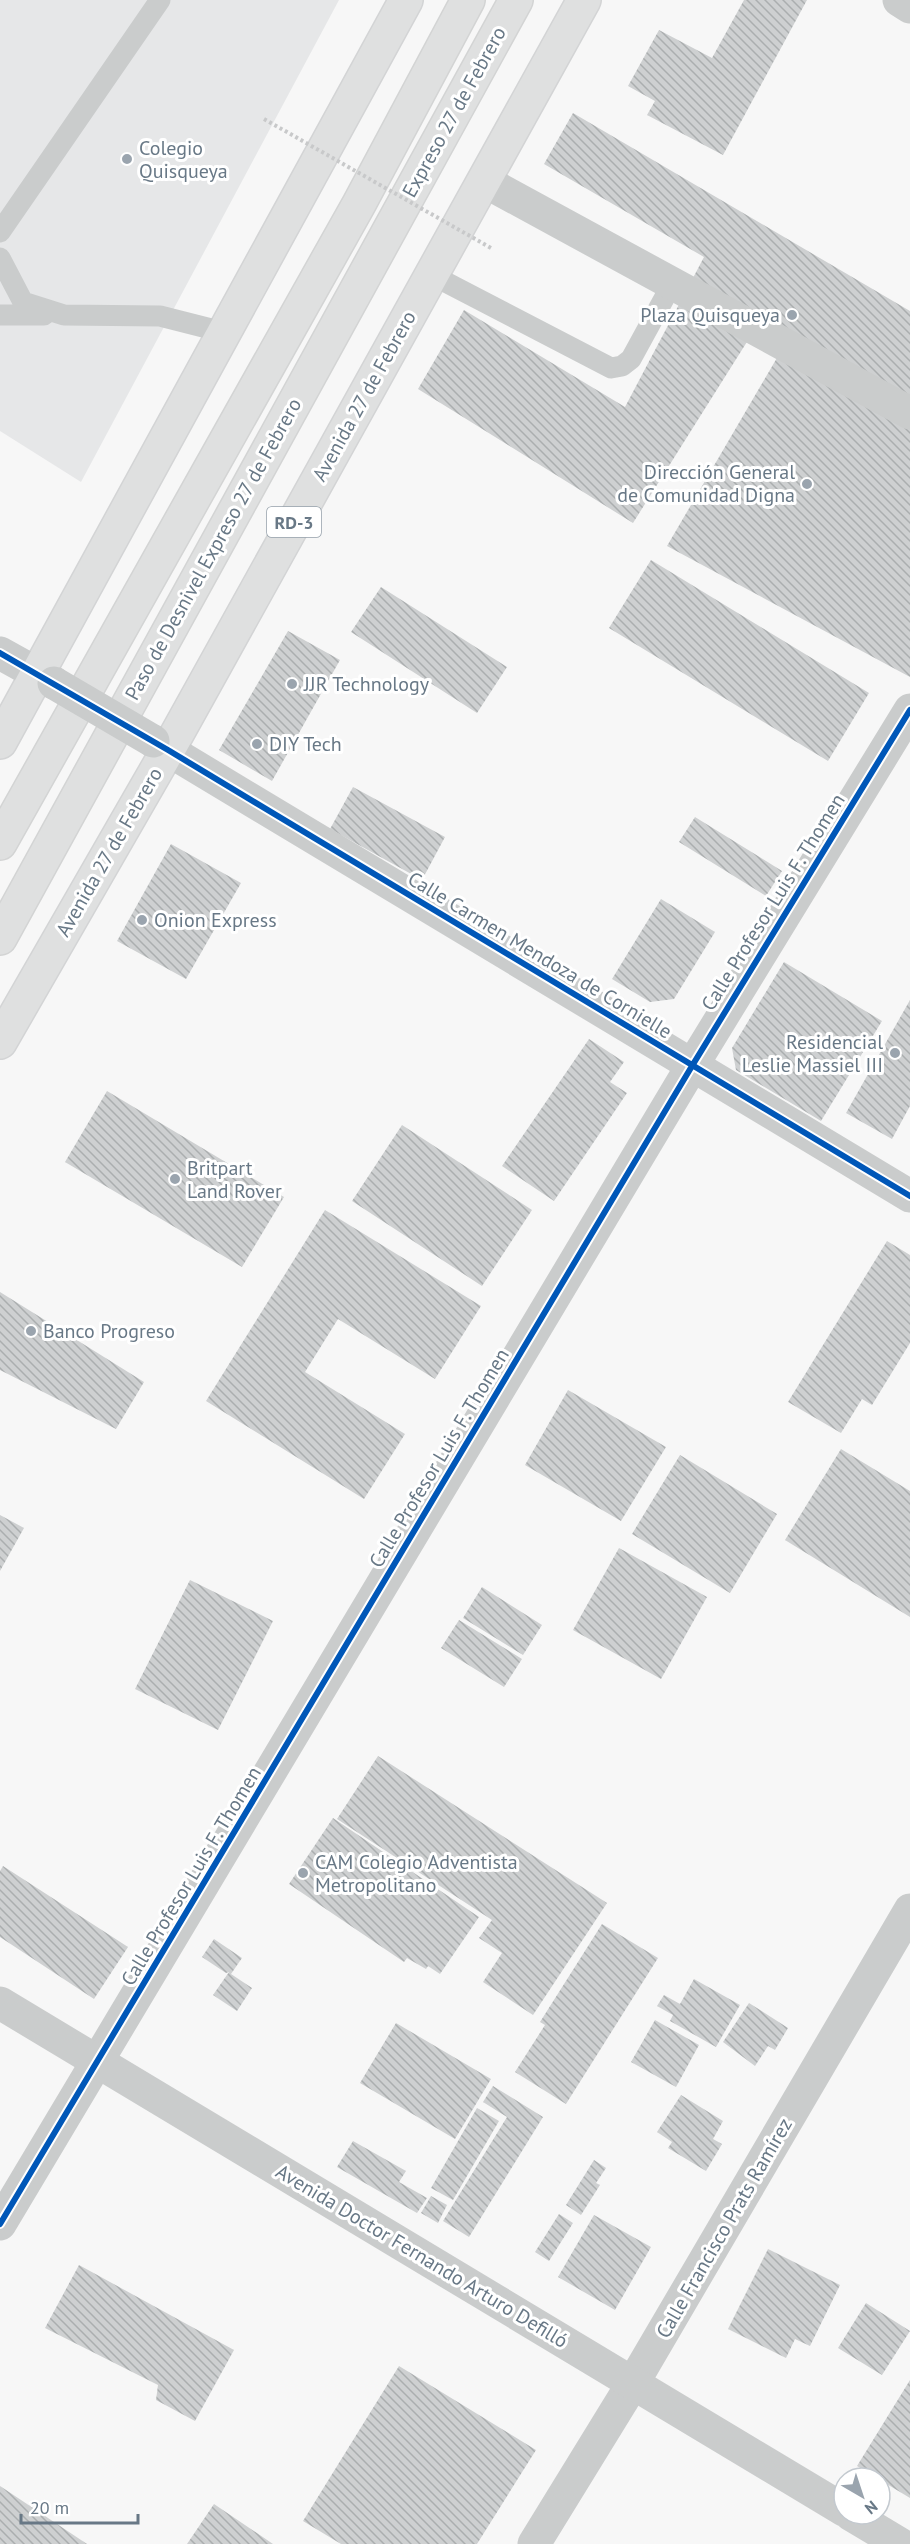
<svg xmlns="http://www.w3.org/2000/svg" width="910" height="2544" font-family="'PT Sans',sans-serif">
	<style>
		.built { fill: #e6e7e8 }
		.building { fill: url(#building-back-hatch) }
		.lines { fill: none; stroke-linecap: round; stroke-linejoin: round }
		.primary-casing { stroke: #d3d4d5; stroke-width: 36 }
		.motorway-casing { stroke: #d3d4d4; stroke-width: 36 }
		.service { stroke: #cacccc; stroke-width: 21 }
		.minor { stroke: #cacccc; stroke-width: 33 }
		.tertiary { stroke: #cacccc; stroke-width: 33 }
		.primary { stroke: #dfe0e0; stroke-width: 33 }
		.motorway { stroke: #dfe0e0; stroke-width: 33 }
		.path-bridge { stroke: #c8c9ca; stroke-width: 4; stroke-dasharray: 3 3; stroke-linecap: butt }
		.tertiary-bridge { stroke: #cacccc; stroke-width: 33 }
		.cycleway-casing { stroke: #fff; stroke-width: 10 }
		.cycleway { stroke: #0057b8; stroke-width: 6 }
		.poi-dot { fill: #9aa4ae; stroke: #fff; stroke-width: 2 }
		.labels { text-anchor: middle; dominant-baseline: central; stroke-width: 6; stroke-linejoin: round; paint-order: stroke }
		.shield { fill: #fff; stroke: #95a0aa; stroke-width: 1.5 }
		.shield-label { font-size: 18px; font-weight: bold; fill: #687886 }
		.street-label { font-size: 20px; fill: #687886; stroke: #fff }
		.poi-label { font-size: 20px; fill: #687886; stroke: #fff; text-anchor: start }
	</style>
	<defs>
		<pattern id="building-back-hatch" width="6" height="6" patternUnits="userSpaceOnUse" patternTransform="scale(1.5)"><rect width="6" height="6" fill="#ced0d1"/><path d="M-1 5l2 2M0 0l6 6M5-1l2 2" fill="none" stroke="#abaeaf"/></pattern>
	</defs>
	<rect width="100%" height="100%" fill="#f7f7f7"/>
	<!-- built -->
	<path class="built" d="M0,0h339l-258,482 -81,-51z"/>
	<!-- building -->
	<path class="building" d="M744,0h63l-84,155 -76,-40 8,-14 -27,-15 31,-56 53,28z
		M573,113l337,198v86l-148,-79 -129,205 -215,-134 46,-79 161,97 79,-150 -160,-93z
		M781,351l129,71v255l-243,-131z
		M651,560l218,133 -41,68 -219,-133z
		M381,587l126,80 -30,46 -126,-81z
		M288,631l52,29 -68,121 -53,-31z
		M353,787l92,50 -23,43 -92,-51z
		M695,817l87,54 -16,25 -87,-54z
		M171,844l70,39 -55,96 -69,-38z
		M661,899l54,33 -41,67 -24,3 -38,-23z
		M784,962l98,59 -61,100 -85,-51 -4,-22z
		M910,1000v106l-18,33 -46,-26z
		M589,1039l35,23 -14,20 17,11 -73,108 -52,-35z
		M107,1091l177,106 -42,70 -177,-105z
		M402,1125l130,85 -50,76 -130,-85z
		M325,1210l156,96 -46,73 -97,-60 -33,53 100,62 -41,65 -158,-98z
		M887,1241l23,14v88l-38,62 -10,-6 -21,34 -53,-31z
		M0,1292l144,90 -28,47 -116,-59z
		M568,1390l98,57 -45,74 -96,-56z
		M841,1449l69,42v126l-125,-77z
		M680,1455l97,59 -47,79 -98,-59z
		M0,1515l24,13 -24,43z
		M619,1548l88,49 -46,82 -88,-49z
		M190,1580l83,41 -55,109 -83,-41z
		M482,1587l60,38 -19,30 -60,-37z
		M459,1620l63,39 -18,28 -63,-39z
		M378,1756l229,147 -74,112 -50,-33 19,-29 -23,-15 13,-18 -155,-101z
		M333,1818l146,99 -39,57 -12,-8 -2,3 -19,-11 -3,4 -115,-78z
		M3,1866l125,81 -34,52 -94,-62v-66z
		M602,1924l56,34 -92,146 -51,-32 30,-47 -5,-3z
		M214,1939l28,19 -11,16 21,14 -15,23 -24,-16 16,-23 -3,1 -24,-16z
		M694,1979l46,26 -24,42 -46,-26 3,-6 -16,-9 7,-11 16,9z
		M749,2003l39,25 -13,22 -7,-4 -13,20 -32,-24z
		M655,2020l44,25 -23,42 -45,-25z
		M396,2023l95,56 -36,60 -95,-56z
		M493,2086l50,31 -74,120 -26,-16 64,-104 -24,-15z
		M681,2095l42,26 -10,18 9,5 -16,27 -38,-23 4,-6 -15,-10z
		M477,2108l22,13 -46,79 -22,-12z
		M353,2141l53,30 -7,11 28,16 -10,15 -80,-46z
		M594,2160l12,8 -10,15 4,2 -19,30 -15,-10z
		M431,2196l16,9 -9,18 -17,-10z
		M559,2214l14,9 -24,38 -14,-9z
		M594,2215l57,32 -36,63 -57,-33z
		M768,2249l72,36 -30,61 -15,-7 -9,19 -58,-29z
		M79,2265l155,85 -39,71 -39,-21 2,-15 -113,-57z
		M866,2303l44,28 -28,44 -44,-27z
		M399,2366l137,84 -59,94h-136l-38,-23z
		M910,2380v118l-53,-32z
		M0,2486l87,58h-87z
		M214,2504l59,40h-86z"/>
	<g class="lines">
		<!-- primary casing -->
		<g class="primary-casing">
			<path id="primary" d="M0,742l406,-742
				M0,1042l168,-292 416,-750"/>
		</g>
		<!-- motorway casing -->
		<g class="motorway-casing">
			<path id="motorway" d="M0,843l359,-639 109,-204
				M0,938l516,-938"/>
		</g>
		<!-- service -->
		<path class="service" d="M0,232l160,-232
			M0,258l23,44 41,13 96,1 63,16
			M432,275l179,93 11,-2 9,-7 41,-75
			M0,315h44"/>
		<!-- minor -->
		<path class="minor" d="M899,0l11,7
			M484,181l426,232
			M0,2224l692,-1158 218,-356
			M534,2544l99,-161 277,-473"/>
		<!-- tertiary -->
		<path class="tertiary" d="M0,653l54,30
			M153,741l757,455
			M0,2003l844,507
			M850,2514l50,30"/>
		<!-- primary -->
		<use href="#primary" class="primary"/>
		<!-- motorway -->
		<use href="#motorway" class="motorway"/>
		<!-- path-bridge -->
		<path class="path-bridge" d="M264,119l227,129"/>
		<!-- tertiary-bridge -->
		<path class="tertiary-bridge" d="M54,683l99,58"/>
		<!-- cycleway casing -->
		<g class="cycleway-casing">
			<path id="cycleway" d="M0,653l168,97 742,446
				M0,2224l692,-1158 218,-356"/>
		</g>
		<!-- cycleway -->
		<use href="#cycleway" class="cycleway"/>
	</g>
	<!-- markers -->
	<g class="poi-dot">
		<circle cx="127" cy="159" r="6"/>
		<circle cx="792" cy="315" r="6"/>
		<circle cx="807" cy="484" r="6"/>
		<circle cx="292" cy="684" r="6"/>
		<circle cx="257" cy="744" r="6"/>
		<circle cx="142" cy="920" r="6"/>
		<circle cx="895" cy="1053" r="6"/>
		<circle cx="175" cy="1179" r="6"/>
		<circle cx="31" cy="1331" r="6"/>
		<circle cx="303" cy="1873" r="6"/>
	</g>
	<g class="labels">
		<!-- shield labels -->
		<rect class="shield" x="267" y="507" width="54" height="30" rx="4.5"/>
		<g class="shield-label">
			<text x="294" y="522">RD-3</text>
		</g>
		<!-- street labels -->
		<g class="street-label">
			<text transform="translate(454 112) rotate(-61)">Expreso 27 de Febrero</text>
			<text transform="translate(364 396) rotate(-61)">Avenida 27 de Febrero</text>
			<text transform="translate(213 549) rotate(-61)">Paso de Desnivel Expreso 27 de Febrero</text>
			<text transform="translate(109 852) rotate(-60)">Avenida 27 de Febrero</text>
			<text transform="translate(773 902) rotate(-58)">Calle Profesor Luis F. Thomen</text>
			<text transform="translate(540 955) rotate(31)">Calle Carmen Mendoza de Cornielle</text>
			<text transform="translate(439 1458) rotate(-59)">Calle Profesor Luis F. Thomen</text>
			<text transform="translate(191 1876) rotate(-59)">Calle Profesor Luis F. Thomen</text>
			<text transform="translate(724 2228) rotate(-60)">Calle Francisco Prats Ramírez</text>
			<text transform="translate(422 2256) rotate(31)">Avenida Doctor Fernando Arturo Defilló</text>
		</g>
		<!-- poi labels -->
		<g class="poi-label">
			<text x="139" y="148">Colegio<tspan x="139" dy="23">Quisqueya</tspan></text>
			<text x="780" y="315" text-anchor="end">Plaza Quisqueya</text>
			<text x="795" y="472" text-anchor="end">Dirección General<tspan x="795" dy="23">de Comunidad Digna</tspan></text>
			<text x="304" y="684">JJR Technology</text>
			<text x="269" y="744">DIY Tech</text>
			<text x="154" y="920">Onion Express</text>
			<text x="883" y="1042" text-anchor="end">Residencial<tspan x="883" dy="23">Leslie Massiel III</tspan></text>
			<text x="187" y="1168">Britpart<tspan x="187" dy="23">Land Rover</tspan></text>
			<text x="43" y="1331">Banco Progreso</text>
			<text x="315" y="1862">CAM Colegio Adventista<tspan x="315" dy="23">Metropolitano</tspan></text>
		</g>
	</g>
	<!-- north arrow -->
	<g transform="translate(862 2496) rotate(141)"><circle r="28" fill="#ffffff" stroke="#c3c9cf" stroke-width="1.5"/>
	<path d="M0-4.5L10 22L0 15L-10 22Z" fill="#9aa4ae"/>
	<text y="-9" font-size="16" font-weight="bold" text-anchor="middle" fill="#687886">N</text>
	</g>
	<!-- scale -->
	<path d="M21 2514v9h117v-9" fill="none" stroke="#687886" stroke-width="3"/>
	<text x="30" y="2514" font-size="18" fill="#687886" stroke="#ffffff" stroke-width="4.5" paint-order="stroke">20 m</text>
</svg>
